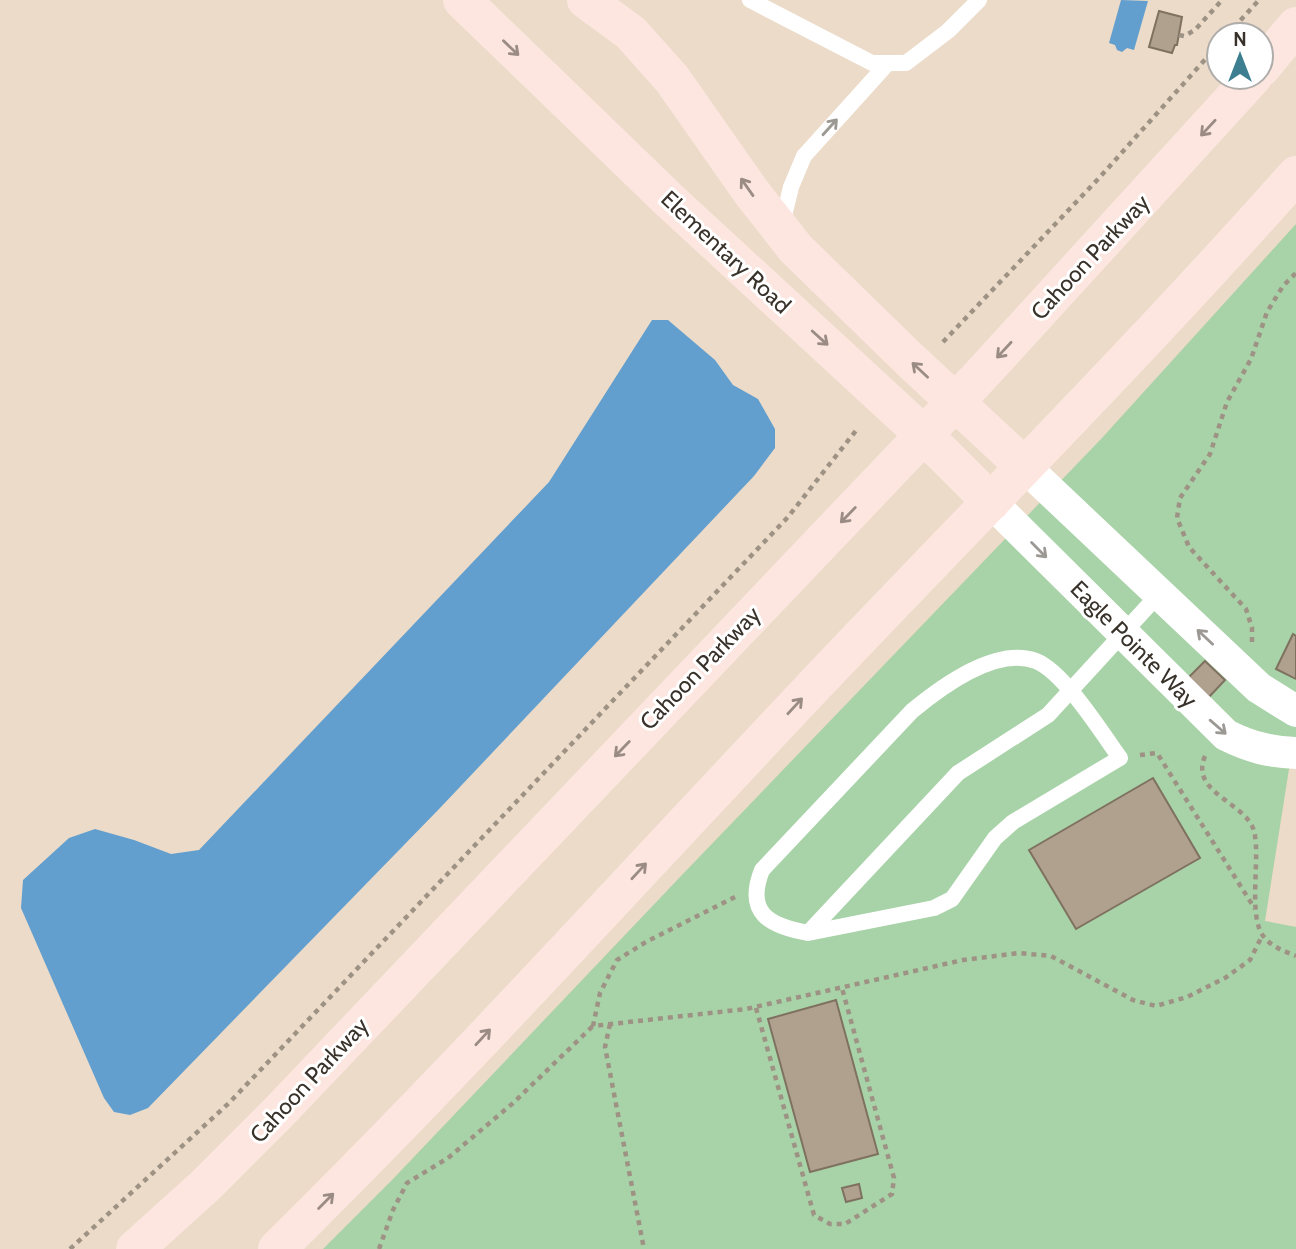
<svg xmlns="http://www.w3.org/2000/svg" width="1296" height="1249" font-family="Cabin,sans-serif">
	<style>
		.green { fill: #a8d2a7 }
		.water { fill: #639fce }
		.building { fill: #b0a18f; stroke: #7f7160; stroke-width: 2 }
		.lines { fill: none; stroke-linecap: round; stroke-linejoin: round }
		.path { stroke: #9e9284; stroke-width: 4.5; stroke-dasharray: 5 5; stroke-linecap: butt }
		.lane { stroke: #fff; stroke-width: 16 }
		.street { stroke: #fff; stroke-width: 32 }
		.secondary { stroke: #fde6e0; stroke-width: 38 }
		.oneway { stroke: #9a8c85 }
		.oneway2 { stroke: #9c9894 }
		.labels { text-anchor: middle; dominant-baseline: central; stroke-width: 6; stroke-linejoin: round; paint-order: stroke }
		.street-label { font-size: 23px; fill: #38322a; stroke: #fff }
	</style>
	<rect width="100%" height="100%" fill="#ebdbc8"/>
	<!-- green -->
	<path class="green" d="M1296,224v533l-7,12 -24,152 31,6v322h-973l70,-70 288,-303 421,-438z"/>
	<!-- water -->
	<path class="water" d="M1121,0l27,1 -14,49 -7,-2 -5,4 -5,-2 -2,-5 -6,-2z
		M652,320h16l47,40 18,25 25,14 17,30v19l-21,28 -314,332 -292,300 -18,7 -16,-3 -10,-14 -83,-190 2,-28 46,-42 26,-9 39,11 37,14 28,-4 350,-368z"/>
	<!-- building -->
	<path class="building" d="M1159,11l23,6 -5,28h-2l-3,8 -23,-6z
		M1293,634l3,2v43l-20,-10z
		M1205,661l20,19 -16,17 -20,-20z
		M1153,778l47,80 -124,71 -47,-79z
		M836,1000l42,154 -68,18 -42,-153z
		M859,1184l3,14 -16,4 -4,-14z"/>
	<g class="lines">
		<!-- path -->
		<path class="path" d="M1179,35l5,1 11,-6 27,-30
			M1227,35l32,-35
			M943,342l157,-165 119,-133
			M1252,642v-14l-6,-19 -57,-62 -12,-29 3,-20 30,-44 17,-52 24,-43 16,-47 16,-26 13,-13
			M1140,755l17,-2 98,156
			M1205,756c-16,37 41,46 49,75 7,26 -7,86 10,106 8,10 20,14 32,19
			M735,897l-89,45 -29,18 -17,33 -7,33 153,-17 217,-49 56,-7 32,3 82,44 23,6 31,-9 38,-19 25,-18 12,-24
			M756,1008l58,207 16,9h15l47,-30 2,-16 -52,-190
			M610,1024l-5,23 39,202
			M70,1249l159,-146 559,-586 70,-89
			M379,1249l14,-39 14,-27 41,-25 64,-54 81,-78"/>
		<!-- lane -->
		<path class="lane" d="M750,0l122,63h34l42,-32 31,-31
			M782,224l9,-37 13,-31 84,-93
			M808,933c-39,-7 -63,-20 -46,-63l150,-159c29,-24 84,-65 124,-50 28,11 66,72 84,97l-107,64 -18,16 -43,61 -18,9 -126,25 150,-160 90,-58 111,-121"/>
		<!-- street -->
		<path class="street" d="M1024,466l235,222 37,23
			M991,502l235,233c24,12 44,17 70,18"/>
		<!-- secondary -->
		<path class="secondary" d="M462,0l207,200 255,235 67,67
			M586,0l45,33 41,46 80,114 44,56 113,110 115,107
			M1261,68l35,-42
			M135,1249l71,-64 71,-71 703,-738 273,-299
			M277,1249c184,-181 357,-373 534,-560 162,-171 329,-338 485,-514"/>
	</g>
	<!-- one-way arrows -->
	<defs><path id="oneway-shaft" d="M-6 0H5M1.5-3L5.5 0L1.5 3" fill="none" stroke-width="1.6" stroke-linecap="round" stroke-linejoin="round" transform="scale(1.75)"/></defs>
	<g class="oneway">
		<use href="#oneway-shaft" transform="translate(511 48) rotate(44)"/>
		<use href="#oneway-shaft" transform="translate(1208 128) rotate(133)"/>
		<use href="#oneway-shaft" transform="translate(747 187) rotate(-125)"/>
		<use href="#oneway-shaft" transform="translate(820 338) rotate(42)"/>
		<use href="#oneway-shaft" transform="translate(1004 350) rotate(133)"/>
		<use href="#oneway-shaft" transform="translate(920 370) rotate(-137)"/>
		<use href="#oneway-shaft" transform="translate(848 515) rotate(134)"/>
		<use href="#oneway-shaft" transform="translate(795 706) rotate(-47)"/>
		<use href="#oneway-shaft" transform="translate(622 749) rotate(134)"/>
		<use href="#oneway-shaft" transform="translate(639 871) rotate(-47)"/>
		<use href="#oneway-shaft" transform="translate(483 1037) rotate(-47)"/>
		<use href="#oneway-shaft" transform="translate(326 1201) rotate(-45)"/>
	</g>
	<g class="oneway2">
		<use href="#oneway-shaft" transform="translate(830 127) rotate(-48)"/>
		<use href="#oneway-shaft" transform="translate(1039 550) rotate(45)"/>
		<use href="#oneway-shaft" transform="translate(1205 637) rotate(-137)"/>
		<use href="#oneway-shaft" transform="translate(1218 727) rotate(41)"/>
	</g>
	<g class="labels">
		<!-- street labels -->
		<g class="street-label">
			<text transform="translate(726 252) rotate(43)">Elementary Road</text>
			<text transform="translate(1090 257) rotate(-47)">Cahoon Parkway</text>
			<text transform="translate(1134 644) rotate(45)">Eagle Pointe Way</text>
			<text transform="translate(700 668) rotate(-46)">Cahoon Parkway</text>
			<text transform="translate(309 1080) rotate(-47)">Cahoon Parkway</text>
		</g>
	</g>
	<!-- north arrow -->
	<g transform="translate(1240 56)"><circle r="33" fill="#ffffff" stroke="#afadaa" stroke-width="2"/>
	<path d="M0-5L12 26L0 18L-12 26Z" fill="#3d7e91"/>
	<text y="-10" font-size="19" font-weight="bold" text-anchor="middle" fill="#38322a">N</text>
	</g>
</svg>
